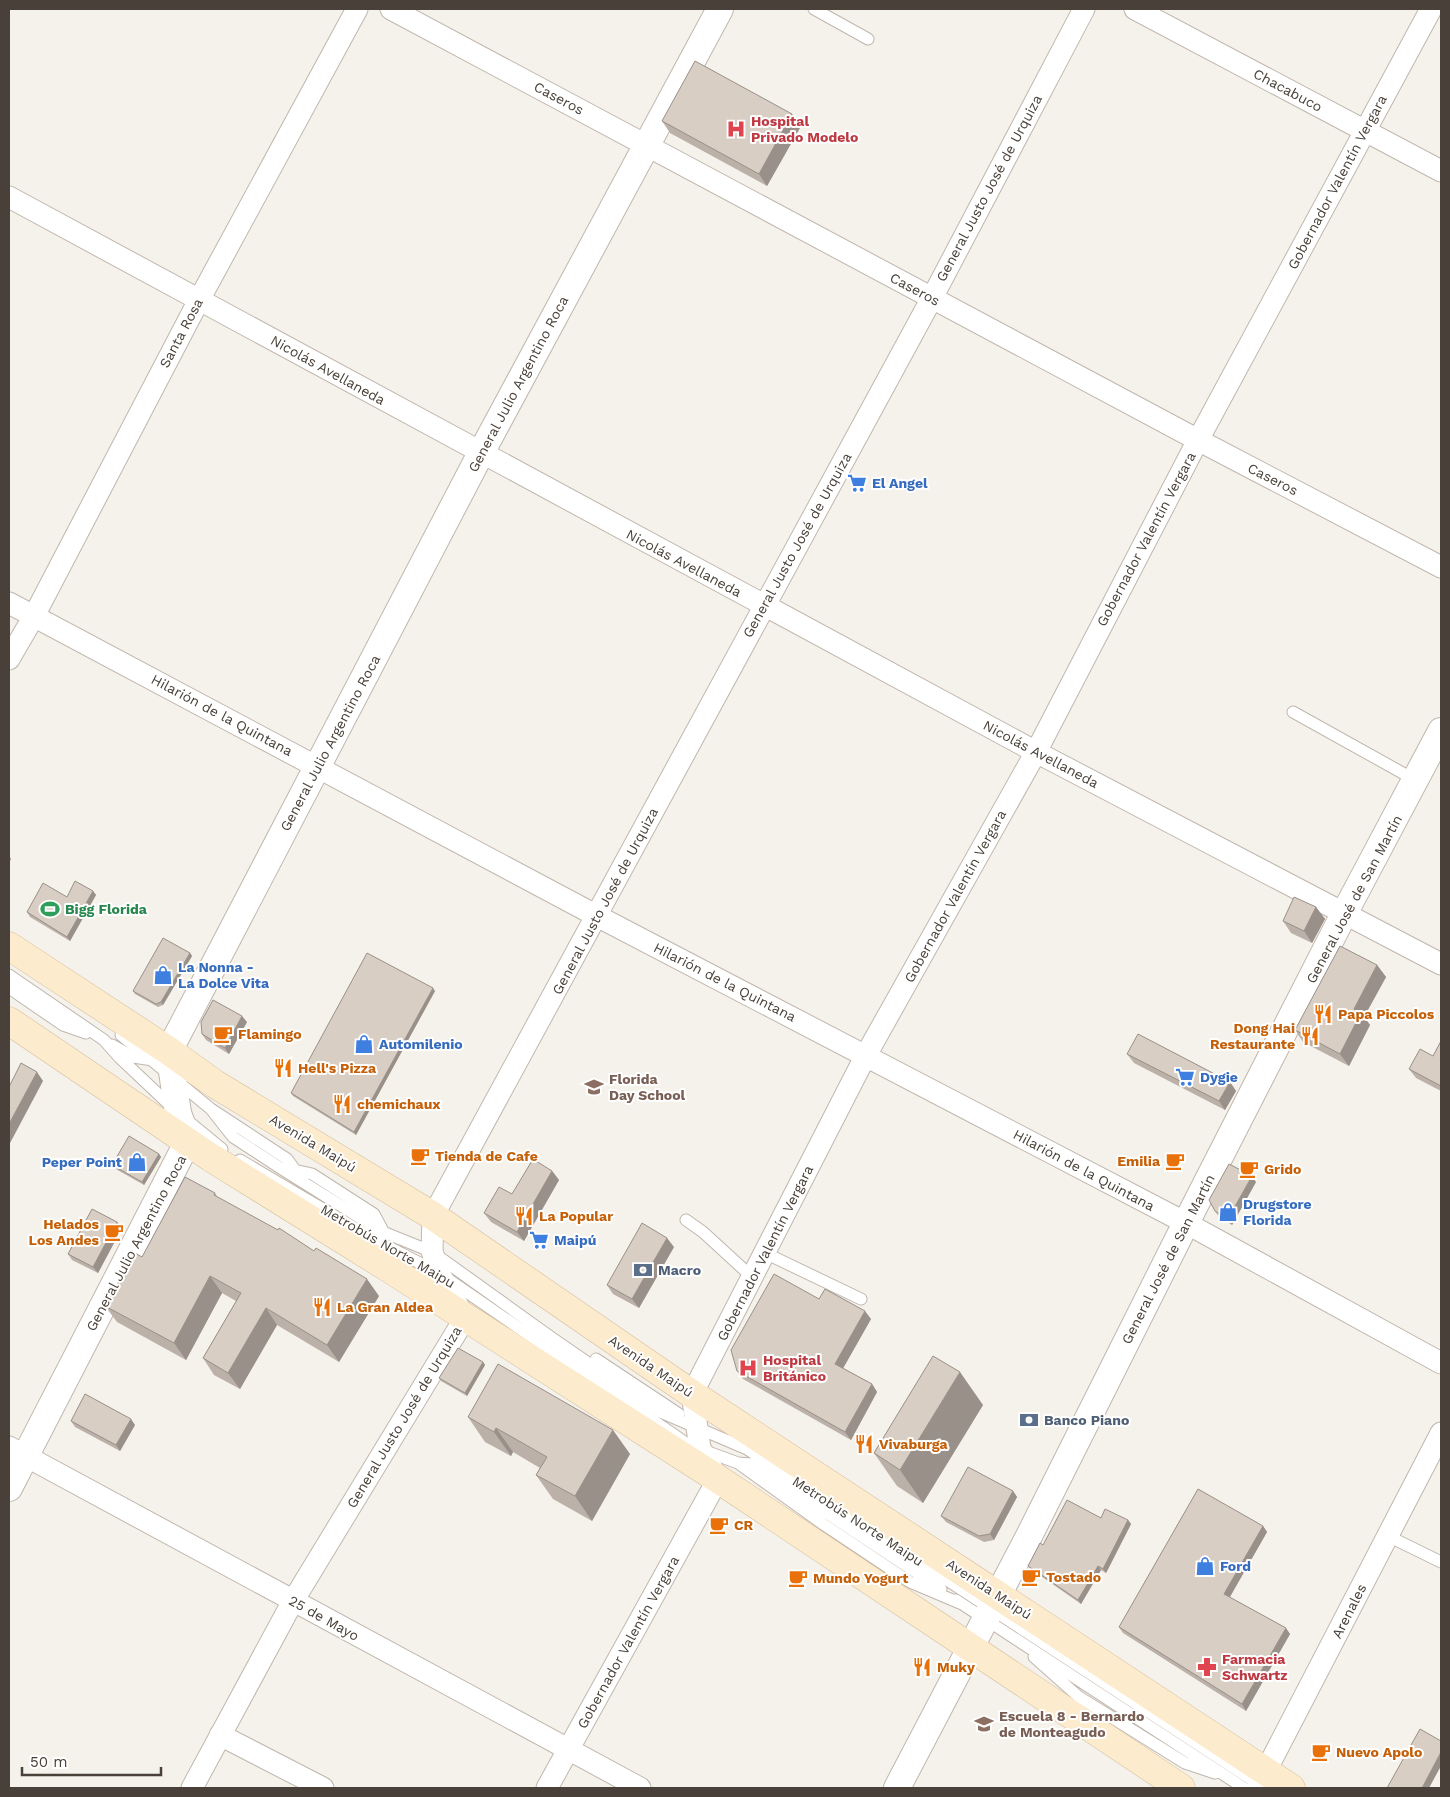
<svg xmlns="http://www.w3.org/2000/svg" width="1450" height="1797" font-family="'Work Sans',sans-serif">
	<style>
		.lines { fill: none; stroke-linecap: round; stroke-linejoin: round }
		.service-casing { stroke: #c0b7ae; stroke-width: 13 }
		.minor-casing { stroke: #c0b7ae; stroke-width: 23 }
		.tertiary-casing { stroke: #c0b7ae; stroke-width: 28 }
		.secondary-casing { stroke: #d3bd9c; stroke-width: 29 }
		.service { stroke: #fff; stroke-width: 11 }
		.minor { stroke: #fff; stroke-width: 21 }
		.tertiary { stroke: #fff; stroke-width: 26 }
		.secondary { stroke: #fdebcd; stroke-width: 28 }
		.wall { fill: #bbb1a9 }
		.shaded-wall { fill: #989089 }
		.building { fill: #d9cec4; stroke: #989089 }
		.labels { text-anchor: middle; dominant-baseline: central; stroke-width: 4; stroke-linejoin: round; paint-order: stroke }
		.street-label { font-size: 14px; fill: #494139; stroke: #fff }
		.health-label { font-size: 14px; font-weight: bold; fill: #be3a42; stroke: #fff; text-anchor: start }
		.shop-label { font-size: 14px; font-weight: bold; fill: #366cbe; stroke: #fff; text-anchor: start }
		.leisure-label { font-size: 14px; font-weight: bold; fill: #27864d; stroke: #fff; text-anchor: start }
		.food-label { font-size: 14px; font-weight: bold; fill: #c56008; stroke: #fff; text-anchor: start }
		.education-label { font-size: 14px; font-weight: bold; fill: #785e54; stroke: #fff; text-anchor: start }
		.service-label { font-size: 14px; font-weight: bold; fill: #4e5e75; stroke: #fff; text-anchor: start }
	</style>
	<rect width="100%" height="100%" fill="#f5f1eb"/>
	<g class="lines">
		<!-- service casing -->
		<g class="service-casing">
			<path id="service" d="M814,9l54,30
				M1293,712l124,69
				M9,975l95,65 15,17 55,52
				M9,988l54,37 23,8
				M121,1035l90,74 76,50 14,19
				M112,1045l21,12 20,3
				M211,1109l22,28 49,32 101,63 52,21
				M188,1121l34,28
				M240,1160l137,81 62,32 250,172 49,18 85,61 87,58 52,22
				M294,1170l18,4 62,40 9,17
				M686,1220l17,12 49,45
				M765,1253l96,46
				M435,1254l117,84 106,73 89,38 516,338
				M596,1359l83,55
				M738,1463l15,1 188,125
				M1388,1536l53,26
				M956,1600l288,188
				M1034,1657l45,40 106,66 30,10"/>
		</g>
		<!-- minor casing -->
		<g class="minor-casing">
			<path id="minor" d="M391,9l807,431 243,127
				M1135,9l306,162
				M9,197l1027,555 405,212
				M9,603l588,313 589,307 255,140
				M9,659l25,-43 165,-316 158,-291
				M9,1447l631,341
				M220,1735l103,53
				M192,1788l101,-187 172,-283 -26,-45 -7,-22 1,-35 499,-918 152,-289
				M547,1788l171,-309 -18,-31 -8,-54 174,-339 170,-303 162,-312 233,-431
				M1257,1788l184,-355"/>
		</g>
		<!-- tertiary casing -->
		<g class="tertiary-casing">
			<path id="tertiary" d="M9,1488l179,-347 -10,-28 -9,-62 312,-598 239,-444
				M897,1788l132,-252 157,-313 159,-311 96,-181"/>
		</g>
		<!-- secondary casing -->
		<g class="secondary-casing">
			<path id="secondary" d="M9,946l160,105 46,33 218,132 259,178 599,394
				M9,1021l201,136 180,112 328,210 463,309"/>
		</g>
		<!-- service -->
		<use href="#service" class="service"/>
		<!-- minor -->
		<use href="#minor" class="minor"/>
		<!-- tertiary -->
		<use href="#tertiary" class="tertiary"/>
		<!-- secondary -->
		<use href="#secondary" class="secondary"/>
	</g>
	<!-- wall -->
	<path class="wall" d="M662,121l139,5 -34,60 -97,-53z
		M93,891l3,4 -26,46 -40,-24 -3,-5 40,-15z
		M1316,907l9,12 -13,24 -21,-10 -8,-12z
		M190,953l2,3 -29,49 -5,2 -23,-13 -2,-3z
		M1377,965l9,12 -22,40 6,8 -21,41 -46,-24 -8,-12z
		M435,991l-79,144 -63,-39 -2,-3z
		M247,1022l-18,32 -23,-14 -4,-6z
		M1441,1041v50l-25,-13 -7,-9 24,-13z
		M1127,1054l103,28 6,9 -11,19 -91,-47z
		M159,1154l2,3 -17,28 -30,-17 -2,-3z
		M552,1171l7,9 -35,61 -33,-19 -7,-9 28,-19z
		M1256,1182l-24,43 -13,-8 -4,-6z
		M215,1193l3,5 161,98 -40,66 -62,-37 -37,64 -26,-14 -11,-17 33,-57 -14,-8 -36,67 -69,-38 -12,-16 37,-49z
		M117,1222l5,6 -24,45 -26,-13 -4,-6z
		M674,1247l-35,61 -26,-14 -6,-9z
		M819,1299l52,20 -28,49 29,16 5,8 -26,48 -108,-61 -6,-8z
		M483,1362l2,3 -18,31 -26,-15 -2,-3z
		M983,1405l-60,98 -26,-17 -23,-33z
		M468,1417l162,37 -38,67 -39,-22 -17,-24 4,-7 -27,-16 -2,4 -26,-14z
		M71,1421l64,4 -15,26 -45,-24z
		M1013,1491l4,6 -23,43 -10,2 -38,-20 -5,-6z
		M1101,1518l27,2 3,4 -25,49 -5,-3 -20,34 -50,-35 -3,-3 15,-21z
		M1263,1526l4,6 -37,65 60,37 -44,77 -123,-78 -4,-6z"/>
	<!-- shaded-wall -->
	<path class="shaded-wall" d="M792,114l9,12 -34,60 -8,-12z
		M9,856l2,3 -2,4z
		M93,891l3,4 -26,46 -3,-4z
		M1316,907l9,12 -13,24 -8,-12z
		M190,953l2,3 -29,49 -2,-3z
		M1377,965l9,12 -22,40 6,8 -21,41 -9,-12 14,-45z
		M433,988l2,3 -79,144 -2,-3z
		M242,1016l5,6 -18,32 -4,-6z
		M37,1072l6,9 -34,64v-21z
		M1230,1082l6,9 -11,19 -6,-9z
		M159,1154l2,3 -17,28 -2,-3z
		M552,1171l7,9 -35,61 -7,-9z
		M1252,1176l4,6 -24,43 -4,-6z
		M117,1222l5,6 -24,45 -5,-6z
		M667,1238l7,9 -35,61 -7,-9z
		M210,1276l12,17 -36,67 -12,-17z
		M367,1279l12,17 -40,66 -12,-17z
		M266,1308l11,17 -37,64 -12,-16z
		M865,1311l6,8 -30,53 -6,-8z
		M483,1362l2,3 -18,31 -2,-3z
		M960,1372l23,33 -60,98 -23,-33z
		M872,1384l5,8 -26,48 -6,-8z
		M131,1419l4,6 -15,26 -4,-6z
		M496,1428l17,24 -2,4 -17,-24z
		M613,1430l17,24 -38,67 -17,-25z
		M1013,1491l4,6 -23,43 -4,-6z
		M1128,1520l3,4 -25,49 -3,-4z
		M1263,1526l4,6 -39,68 -4,-6z
		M1098,1566l3,4 -20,34 -3,-4z
		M1286,1628l4,6 -44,77 -4,-7z
		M1441,1752v14l-12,22h-7z"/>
	<!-- building -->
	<path class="building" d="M695,61l97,53 -33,60 -97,-53z
		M75,881l18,10 -26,46 -40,-25 16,-29 24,14z
		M1294,897l22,10 -12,24 -21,-10z
		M163,938l27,15 -29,49 -5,2 -23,-13z
		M1340,946l37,19 -23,44 7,4 -21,41 -45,-24z
		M367,953l66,35 -79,144 -63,-39z
		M213,1000l29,16 -17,32 -23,-14 -1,-12z
		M1138,1034l92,48 -11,19 -92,-47z
		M1441,1041v45l-32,-17 11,-20 13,7z
		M21,1063l16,9 -28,52v-37z
		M129,1136l30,18 -17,28 -30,-17z
		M533,1159l19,12 -35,61 -33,-19 15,-26 13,7z
		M1229,1164l23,12 -24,43 -13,-8 -6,-11z
		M185,1177l30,16 -1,2 64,35 1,-2 35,23 2,-3 51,31 -40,66 -61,-37 -38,65 -25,-15 38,-65 -31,-17 -36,67 -69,-37 30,-53 7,4z
		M92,1209l25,13 -24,45 -25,-13z
		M642,1223l25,15 -35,61 -25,-14z
		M774,1274l45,25 6,-10 40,22 -30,53 37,20 -27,48 -108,-61 -6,-21z
		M458,1348l25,14 -18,31 -26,-15z
		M933,1356l27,16 -60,98 -26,-17z
		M498,1364l115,66 -38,66 -39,-21 11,-18 -51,-29 -2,4 -26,-15z
		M85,1394l46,25 -15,26 -45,-24z
		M968,1467l45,24 -23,43 -11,2 -38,-20z
		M1198,1489l65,37 -39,68 62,34 -44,76 -123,-77z
		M1067,1500l34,18 4,-9 23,11 -25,49 -5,-3 -20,34 -50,-34 12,-23 3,2z
		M1420,1729l21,12v11l-19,36h-35z"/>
	<!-- icons -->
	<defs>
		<g id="hospital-bare" transform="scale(1.5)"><path d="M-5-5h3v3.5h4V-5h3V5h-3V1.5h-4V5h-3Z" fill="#e0444e" stroke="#fff" stroke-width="2.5" paint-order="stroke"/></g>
		<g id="supermarket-bare" transform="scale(1.5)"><path d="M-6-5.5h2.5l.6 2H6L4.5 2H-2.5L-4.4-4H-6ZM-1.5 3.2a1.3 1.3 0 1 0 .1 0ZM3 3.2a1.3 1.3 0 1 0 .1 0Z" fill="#3f7fe0" stroke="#fff" stroke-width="2.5" paint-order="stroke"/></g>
		<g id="stadium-bare" transform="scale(1.5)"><path d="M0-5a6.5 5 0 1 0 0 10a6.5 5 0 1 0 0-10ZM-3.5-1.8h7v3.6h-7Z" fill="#2e9e5b" stroke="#fff" stroke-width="2.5" paint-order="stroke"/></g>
		<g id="shop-bare" transform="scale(1.5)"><path d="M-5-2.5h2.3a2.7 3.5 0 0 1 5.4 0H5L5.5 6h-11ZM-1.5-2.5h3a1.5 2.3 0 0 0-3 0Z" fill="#3f7fe0" stroke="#fff" stroke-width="2.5" paint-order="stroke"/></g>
		<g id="restaurant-bare" transform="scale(1.5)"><path d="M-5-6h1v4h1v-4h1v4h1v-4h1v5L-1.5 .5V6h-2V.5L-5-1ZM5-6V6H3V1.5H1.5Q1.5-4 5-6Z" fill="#e8710a" stroke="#fff" stroke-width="2.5" paint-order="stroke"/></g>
		<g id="cafe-bare" transform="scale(1.5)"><path d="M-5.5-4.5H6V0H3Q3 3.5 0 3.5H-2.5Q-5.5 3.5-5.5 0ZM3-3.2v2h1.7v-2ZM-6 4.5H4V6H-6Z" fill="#e8710a" stroke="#fff" stroke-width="2.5" paint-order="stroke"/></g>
		<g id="school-bare" transform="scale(1.5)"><path d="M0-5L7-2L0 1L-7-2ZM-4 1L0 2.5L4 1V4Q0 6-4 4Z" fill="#8d6e63" stroke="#fff" stroke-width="2.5" paint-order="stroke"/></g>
		<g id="bank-bare" transform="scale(1.5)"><path d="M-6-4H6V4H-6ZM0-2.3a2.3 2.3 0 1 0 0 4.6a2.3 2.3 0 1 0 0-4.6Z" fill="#5c6f8a" stroke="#fff" stroke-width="2.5" paint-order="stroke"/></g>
		<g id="pharmacy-bare" transform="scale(1.5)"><path d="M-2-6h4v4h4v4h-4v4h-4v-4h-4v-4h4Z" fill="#e0444e" stroke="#fff" stroke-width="2.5" paint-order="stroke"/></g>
	</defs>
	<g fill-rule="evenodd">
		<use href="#hospital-bare" x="736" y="129"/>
		<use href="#supermarket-bare" x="857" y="483"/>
		<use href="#stadium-bare" x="50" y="909"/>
		<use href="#shop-bare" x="163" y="975"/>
		<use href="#restaurant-bare" x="1323" y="1014"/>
		<use href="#cafe-bare" x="223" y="1034"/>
		<use href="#restaurant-bare" x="1310" y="1036"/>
		<use href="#shop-bare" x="364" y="1044"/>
		<use href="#restaurant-bare" x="283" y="1068"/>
		<use href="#supermarket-bare" x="1185" y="1077"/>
		<use href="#school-bare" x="594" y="1087"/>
		<use href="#restaurant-bare" x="342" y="1104"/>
		<use href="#cafe-bare" x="420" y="1156"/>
		<use href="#cafe-bare" x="1175" y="1161"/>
		<use href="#shop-bare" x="137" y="1162"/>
		<use href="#cafe-bare" x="1249" y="1169"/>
		<use href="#shop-bare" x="1228" y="1212"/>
		<use href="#restaurant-bare" x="524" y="1216"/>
		<use href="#cafe-bare" x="114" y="1232"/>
		<use href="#supermarket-bare" x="539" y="1240"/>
		<use href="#bank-bare" x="643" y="1270"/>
		<use href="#restaurant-bare" x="322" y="1307"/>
		<use href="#hospital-bare" x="748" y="1368"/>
		<use href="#bank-bare" x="1029" y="1420"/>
		<use href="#restaurant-bare" x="864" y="1444"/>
		<use href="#cafe-bare" x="719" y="1525"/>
		<use href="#shop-bare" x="1205" y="1566"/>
		<use href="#cafe-bare" x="1031" y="1577"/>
		<use href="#cafe-bare" x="798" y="1578"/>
		<use href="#restaurant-bare" x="922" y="1667"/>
		<use href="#pharmacy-bare" x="1207" y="1667"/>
		<use href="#school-bare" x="984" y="1724"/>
		<use href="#cafe-bare" x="1321" y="1752"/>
	</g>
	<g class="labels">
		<!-- street labels -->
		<g class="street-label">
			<text transform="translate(1288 90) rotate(28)">Chacabuco</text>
			<text transform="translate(559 98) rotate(28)">Caseros</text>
			<text transform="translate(1337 182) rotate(-62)">Gobernador Valentín Vergara</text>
			<text transform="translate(989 188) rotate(-62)">General Justo José de Urquiza</text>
			<text transform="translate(915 289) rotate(28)">Caseros</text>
			<text transform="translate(181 333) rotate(-62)">Santa Rosa</text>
			<text transform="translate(328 370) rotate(29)">Nicolás Avellaneda</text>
			<text transform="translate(518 384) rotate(-62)">General Julio Argentino Roca</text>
			<text transform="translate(1273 479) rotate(27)">Caseros</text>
			<text transform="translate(1146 539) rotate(-62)">Gobernador Valentín Vergara</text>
			<text transform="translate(797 545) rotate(-61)">General Justo José de Urquiza</text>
			<text transform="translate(684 563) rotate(28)">Nicolás Avellaneda</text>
			<text transform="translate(222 715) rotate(28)">Hilarión de la Quintana</text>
			<text transform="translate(330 743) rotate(-62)">General Julio Argentino Roca</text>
			<text transform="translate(1041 754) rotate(28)">Nicolás Avellaneda</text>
			<text transform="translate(955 896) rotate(-61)">Gobernador Valentín Vergara</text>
			<text transform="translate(1354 899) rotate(-62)">General José de San Martín</text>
			<text transform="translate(605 901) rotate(-62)">General Justo José de Urquiza</text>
			<text transform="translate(725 982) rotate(27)">Hilarión de la Quintana</text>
			<text transform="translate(313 1143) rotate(31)">Avenida Maipú</text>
			<text transform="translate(1084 1170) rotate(28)">Hilarión de la Quintana</text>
			<text transform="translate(136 1243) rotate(-62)">General Julio Argentino Roca</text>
			<text transform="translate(388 1246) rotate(30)">Metrobús Norte Maipu</text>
			<text transform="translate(765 1253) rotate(-63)">Gobernador Valentín Vergara</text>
			<text transform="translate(1168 1259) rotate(-63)">General José de San Martín</text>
			<text transform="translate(651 1366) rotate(34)">Avenida Maipú</text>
			<text transform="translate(404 1417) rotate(-59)">General Justo José de Urquiza</text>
			<text transform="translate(858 1521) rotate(33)">Metrobús Norte Maipu</text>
			<text transform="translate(989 1589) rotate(33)">Avenida Maipú</text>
			<text transform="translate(1349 1611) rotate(-63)">Arenales</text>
			<text transform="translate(324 1618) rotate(29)">25 de Mayo</text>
			<text transform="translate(628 1642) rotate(-61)">Gobernador Valentín Vergara</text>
		</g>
		<!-- health labels -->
		<g class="health-label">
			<text x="751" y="121">Hospital<tspan x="751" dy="16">Privado Modelo</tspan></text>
			<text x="763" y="1360">Hospital<tspan x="763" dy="16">Británico</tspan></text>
			<text x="1222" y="1659">Farmacia<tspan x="1222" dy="16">Schwartz</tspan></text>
		</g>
		<!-- shop labels -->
		<g class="shop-label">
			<text x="872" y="483">El Angel</text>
			<text x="178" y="967">La Nonna -<tspan x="178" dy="16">La Dolce Vita</tspan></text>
			<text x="379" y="1044">Automilenio</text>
			<text x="1200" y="1077">Dygie</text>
			<text x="122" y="1162" text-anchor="end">Peper Point</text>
			<text x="1243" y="1204">Drugstore<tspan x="1243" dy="16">Florida</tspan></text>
			<text x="554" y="1240">Maipú</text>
			<text x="1220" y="1566">Ford</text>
		</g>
		<!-- leisure labels -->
		<g class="leisure-label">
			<text x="65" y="909">Bigg Florida</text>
		</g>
		<!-- food labels -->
		<g class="food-label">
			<text x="1338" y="1014">Papa Piccolos</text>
			<text x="1295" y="1028" text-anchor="end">Dong Hai<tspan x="1295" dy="16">Restaurante</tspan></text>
			<text x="238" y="1034">Flamingo</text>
			<text x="298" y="1068">Hell's Pizza</text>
			<text x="357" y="1104">chemichaux</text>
			<text x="435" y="1156">Tienda de Cafe</text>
			<text x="1160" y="1161" text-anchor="end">Emilia</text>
			<text x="1264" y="1169">Grido</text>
			<text x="539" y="1216">La Popular</text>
			<text x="99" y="1224" text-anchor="end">Helados<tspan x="99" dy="16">Los Andes</tspan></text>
			<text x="337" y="1307">La Gran Aldea</text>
			<text x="879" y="1444">Vivaburga</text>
			<text x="734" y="1525">CR</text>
			<text x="1046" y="1577">Tostado</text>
			<text x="813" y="1578">Mundo Yogurt</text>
			<text x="937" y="1667">Muky</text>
			<text x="1336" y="1752">Nuevo Apolo</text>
		</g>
		<!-- education labels -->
		<g class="education-label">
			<text x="609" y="1079">Florida<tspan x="609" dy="16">Day School</tspan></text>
			<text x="999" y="1716">Escuela 8 - Bernardo<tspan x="999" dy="16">de Monteagudo</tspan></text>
		</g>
		<!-- service labels -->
		<g class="service-label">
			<text x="658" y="1270">Macro</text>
			<text x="1044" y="1420">Banco Piano</text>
		</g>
	</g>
	<!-- border -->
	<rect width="1450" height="1797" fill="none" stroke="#494139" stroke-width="20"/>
	<!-- scale -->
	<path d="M22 1767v8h139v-8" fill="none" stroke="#494139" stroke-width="2.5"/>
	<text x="30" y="1767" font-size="15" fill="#494139" stroke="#ffffff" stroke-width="4" paint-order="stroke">50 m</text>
</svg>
